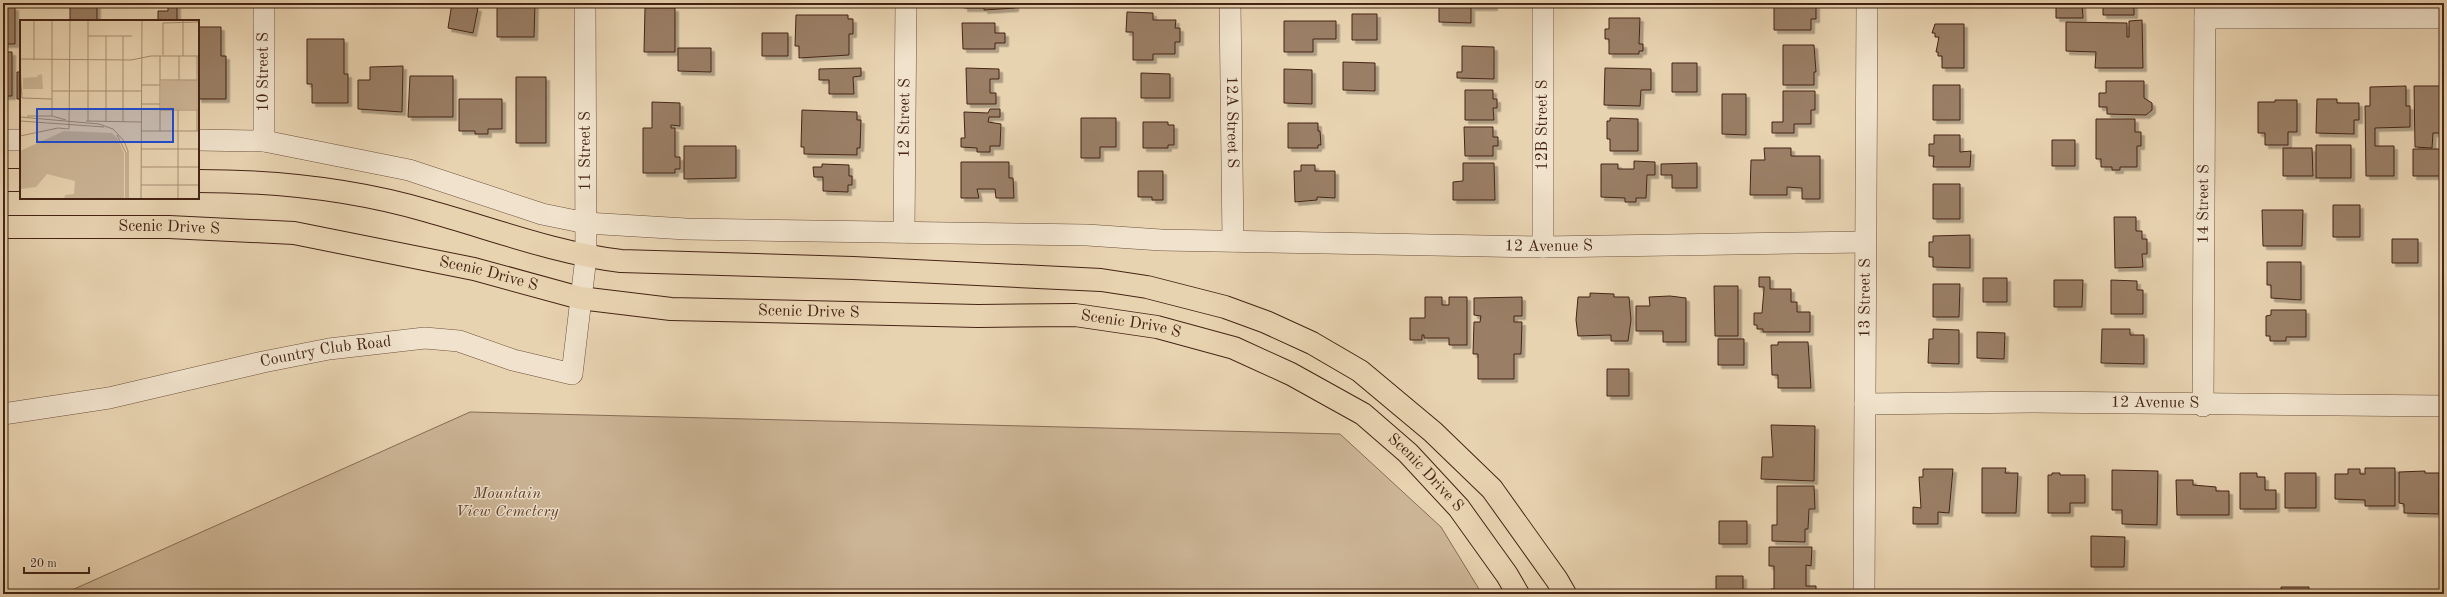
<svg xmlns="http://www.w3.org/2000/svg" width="2447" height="597" font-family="'Old Standard TT',serif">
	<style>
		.green { fill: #ccb596; stroke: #886c56 }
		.building { fill: #9a7f66; stroke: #452415; filter: url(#shadow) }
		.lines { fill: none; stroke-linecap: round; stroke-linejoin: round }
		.minor-casing { stroke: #6e503c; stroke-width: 22 }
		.major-casing { stroke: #452415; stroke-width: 24 }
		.minor { stroke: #f0e2cc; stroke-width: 21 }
		.major { stroke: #e8d3b1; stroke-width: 22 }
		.labels { text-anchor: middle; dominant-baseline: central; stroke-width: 3; stroke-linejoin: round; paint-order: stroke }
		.street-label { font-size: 16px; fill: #452415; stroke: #f0e2cc }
		.park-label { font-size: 16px; font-style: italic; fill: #60412f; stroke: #f0e2cc }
		.inset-road { fill: none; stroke: #a78d73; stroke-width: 1 }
		.view { fill: #1d4ed8; fill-opacity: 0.15; stroke: #1d4ed8; stroke-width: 2 }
		.inset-edge { fill: none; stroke: #452415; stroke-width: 2 }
	</style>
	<defs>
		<filter id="shadow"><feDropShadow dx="3.5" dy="3.5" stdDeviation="0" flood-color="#0004"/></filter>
	</defs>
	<rect width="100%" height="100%" fill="#e8d3b1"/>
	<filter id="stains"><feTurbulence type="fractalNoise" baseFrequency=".005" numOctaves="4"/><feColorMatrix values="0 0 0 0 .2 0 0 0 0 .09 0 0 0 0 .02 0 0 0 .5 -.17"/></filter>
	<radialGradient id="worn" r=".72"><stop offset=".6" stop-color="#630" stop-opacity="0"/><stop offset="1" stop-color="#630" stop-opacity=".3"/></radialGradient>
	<!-- green -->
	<path class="green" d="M2221,3h223v5h-223z
		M470,412l870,22 101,93 41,67h-1419z"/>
	<!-- building -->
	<path class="building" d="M452,3l26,5 -5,25 -25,-5z
		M497,3h38l-1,34h-37z
		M964,3h51v5l-31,2v-2h-20z
		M1439,3h55v4h-23v16l-32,-1z
		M1774,3h42v16h-5v11h-37z
		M2056,3h26l1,15h-27z
		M2103,3h31v12h-31z
		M97,5v16h-27v-15z
		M168,5h9v16h-19v-10h10z
		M3,7h12v37h-12z
		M645,8h30v44h-31z
		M1127,12l26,1v7h23l-1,8h5v14h-5v12h-22v6h-20v-28h-7z
		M1352,14h25v26h-25z
		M796,15h52v4h5v15h-4v21l-50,3v-12h-4z
		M1609,18h31l-1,26h4v7h-4v3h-30v-15h-4v-10h4z
		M2142,20l1,48h-48l1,-16 -30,-1v-29l61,1v14h2v-16z
		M1284,21h52v18h-23v13h-29z
		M962,23h33v10h10v10h-10v6h-32z
		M1935,24h29v44h-22v-12h-4v-4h-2l3,-15h-4v-4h-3z
		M198,27h23v29h5v43h-28z
		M762,33h26v23h-26z
		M307,39h37v35h4v29h-36v-19h-5z
		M1783,45h31l2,27h-2v13h-31z
		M1462,46l32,1v32l-37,-1v-6h5z
		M678,48h33v24l-33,-1z
		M3,52h9v44h-9z
		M1343,62l32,1v28l-32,-1z
		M1672,63h25v29h-25z
		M403,66l-1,46 -44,-3v-29h12v-13z
		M861,68v8l-8,1 1,17h-25v-14h-10v-11z
		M966,68l33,1v10h-9v14h6v11h-29z
		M1605,68l46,1v21h-10l-1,16 -36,-1z
		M1284,69l28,1v34l-28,-1z
		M17,72h4v27h-4z
		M1141,73l29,1v24h-29z
		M410,76h43v41h-45z
		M516,77h30v66h-30z
		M2106,81h38v17l8,5v7l-6,5 -39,-1v-7h-8v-14h7z
		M1933,85h27v35h-27z
		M2406,86v20h4v21l-35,1v18h19v30h-28l-1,-70h5v-19z
		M2414,86h30v47h-11l-1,15 -17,-1z
		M1465,90h28v9h4v9h-4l1,12h-29z
		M1783,91h32v19h-4v14h-17v9h-22v-11h11z
		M1722,94h24v41l-24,-1z
		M459,99h43v30h-14v5h-13v-3h-16z
		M2317,99h20v4h22v17h-5v14l-38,-1z
		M2275,100h22v32h-9v13h-23v-12h-7v-31h17z
		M652,102l28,1v23l-9,-1v3h4v29h5v12h-5v4h-32v-45h9z
		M990,109h10v8h-11l-1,5 13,2 -1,22h-10v6h-13v-4l-16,-1v-9h4l-1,-26 24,1z
		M802,110l55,2v8h4l-1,28h-3v7l-53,-1v-7h-3z
		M1081,118h35v29h-16v11h-19z
		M1610,118l28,1v32h-28v-12h-3v-18h3z
		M2096,119h39v13h6v14h-4v21h-17v3h-8v-3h-11v-8h-5z
		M1143,122h25v3h6v20h-6v3h-25z
		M1288,123h30v8h2l1,14h-3v3h-30z
		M1464,127h29v10h5v9h-5v10h-28z
		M1934,135h26v17l11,-1 -1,16h-37l1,-11h-5v-12h5z
		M2052,140h23v26h-23z
		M2316,145h35v33h-35z
		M684,146h52v32l-52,1z
		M1764,148h27v8h29v43h-18v-11l-15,-1v8h-37l1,-35h14z
		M2283,148h29l1,28h-30z
		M2413,149h30v27h-30z
		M1634,161l21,1v13h-8l-1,23h-10v4h-11v-4l-24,-1v-33h17v5h16z
		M961,162h48v16h4l1,20h-18l-1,-9h-18l2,9h-18z
		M1463,163h31l1,37h-42v-18l10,-1z
		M1697,163v25h-25v-13h-11v-11z
		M822,164l27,1v11h3v9h-4v7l-25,-1v-14h-9l-1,-10h9z
		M1301,165h14v6h20v27l-18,-1v3l-22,2 -1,-31h7z
		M1138,171h25v29h-11v-3h-14z
		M1933,184h27v35h-27z
		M2333,205h27v32h-27z
		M2262,210h41l-1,36h-39z
		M2114,217h22v14h6v8h5v15h-5l1,13 -28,1z
		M1970,235v33l-37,-1v-10h-4v-15h4v-6z
		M2392,239h26v24h-26z
		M2267,262h34v38l-30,-2v-13h-4z
		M1759,277h11v12h21v13h6v10h13v20h-47v-3h-6v-4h-3v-12h8l2,-24v-2h-5z
		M1983,278h24v24h-24z
		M2054,280h29l-1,27h-28z
		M2111,280l26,1v9h6v24h-32z
		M1933,284h27l-1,33h-26z
		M1714,286h24v50h-23z
		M1590,293l24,1v3h15l2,23 -3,21h-17v-6l-33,1 -2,-16 2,-23h12z
		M1670,296l16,2v44h-23v-11h-27v-25h14l-1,-9z
		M1425,297h17v8h7v-8h18v48h-18v-7h-25v-3h-2v5h-12v-22h15z
		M1522,297v19h-8v6h8l-1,32h-7v25h-36v-25h-5l1,-32h6l1,-6 -7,-1v-17z
		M2271,310h35v27h-20v4h-16v-5h-4v-20l5,-1z
		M1933,329l26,1v34l-31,-1 1,-24h4z
		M2102,329h28v6h14v29l-43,-1z
		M1977,332l28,1 -1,26 -27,-1z
		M1718,339h26v26h-26z
		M1778,342h30l3,46h-33v-13h-6l-1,-30h7z
		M1607,369h22v27h-22z
		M1771,425l44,1 -1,55 -53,-2 1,-22h11z
		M1982,468h24l-1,5h13l-2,40h-34z
		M2365,468h30v38h-30v-6l-30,-1v-25h13v-5h12v5h5z
		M1923,469h30l-4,44 -11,-1v12h-25v-17l8,1 -2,-31h4z
		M2112,470l46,1 -1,54 -35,-1v-14h-10z
		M2425,471v2h14v41l-35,-1v-9l-5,-1v-31z
		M2052,473h8v2h25v28h-15v10h-22v-38h4z
		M2240,473h17v4h8v13h11v19h-36z
		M2285,473h31v35h-31z
		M2176,480h17v5l23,2v4h13v24h-52z
		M1777,486h37l1,23h-6l-1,20h-3v13l-33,-1v-16h5z
		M1719,521h28v23h-28z
		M2091,536l34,1 -1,30h-33z
		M1769,547h43l-1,19 -5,-1v21h10v8h-45v-5h3v-23h-5z
		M1716,576h27v18h-27z
		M2281,587h28v7h-28z"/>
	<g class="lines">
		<!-- minor casing -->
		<g class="minor-casing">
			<g id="minor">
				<path d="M264,3v138"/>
				<path id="s1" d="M1230,3l3,238"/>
				<path d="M1543,3v244"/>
				<path d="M2205,18h239"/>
				<path d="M3,140h18"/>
				<path id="s2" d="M198,140l66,1 145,29 133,44 44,9 100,6 401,6 74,5 382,7 322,-5"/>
				<path id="s3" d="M904,232l2,-229"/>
				<path id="s4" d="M1865,404l167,-2 412,4"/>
				<path id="s5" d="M2203,406l2,-403"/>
				<path id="s6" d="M3,414l106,-16 154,-36 66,-13 96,-11 34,3 54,19 59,14 14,-117 -1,-254"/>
				<path id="s7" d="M1864,594l3,-591"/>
			</g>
		</g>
		<!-- major casing -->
		<g class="major-casing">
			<g id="major">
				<path d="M3,180h18"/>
				<path d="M198,181c78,0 155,8 230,30 65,18 127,42 193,50l232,7 248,12 46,7 78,20 41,15 46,21 48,28 73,61 59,57 65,91 8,14"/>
				<path id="s8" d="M3,227h166l125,6 180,36 106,29 91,11 307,7 97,-1 82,12 77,21 57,26 72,40 45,39 51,55 48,67 11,19"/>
			</g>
		</g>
		<!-- minor -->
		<use href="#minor" class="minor"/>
		<!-- major -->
		<use href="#major" class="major"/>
	</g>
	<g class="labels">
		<!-- street labels -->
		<g class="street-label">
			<text transform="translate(264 72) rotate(-90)">10 Street S</text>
			<text stroke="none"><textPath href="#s3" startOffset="114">12 Street S</textPath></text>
			<text stroke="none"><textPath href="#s1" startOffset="119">12A Street S</textPath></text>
			<text transform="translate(1543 125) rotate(-90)">12B Street S</text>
			<text transform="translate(586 151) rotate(-90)">11 Street S</text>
			<text stroke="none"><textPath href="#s5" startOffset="202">14 Street S</textPath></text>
			<text stroke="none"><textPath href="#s8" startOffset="166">Scenic Drive S</textPath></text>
			<text stroke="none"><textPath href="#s2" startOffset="1362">12 Avenue S</textPath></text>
			<text stroke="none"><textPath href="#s8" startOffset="490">Scenic Drive S</textPath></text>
			<text stroke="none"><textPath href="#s7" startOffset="296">13 Street S</textPath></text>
			<text stroke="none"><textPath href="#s8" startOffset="814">Scenic Drive S</textPath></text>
			<text stroke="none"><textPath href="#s8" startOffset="1137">Scenic Drive S</textPath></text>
			<text stroke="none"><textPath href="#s6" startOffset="329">Country Club Road</textPath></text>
			<text stroke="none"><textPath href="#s4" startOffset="290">12 Avenue S</textPath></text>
			<text stroke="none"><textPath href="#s8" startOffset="1474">Scenic Drive S</textPath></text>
		</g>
		<!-- park labels -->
		<g class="park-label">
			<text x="507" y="494">Mountain<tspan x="507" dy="18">View Cemetery</tspan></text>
		</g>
	</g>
	<!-- overview -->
	<g transform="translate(20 20)">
		<rect width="179" height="179" fill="#e8d3b1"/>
		<path d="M22,54l1,15h-20v-11l14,-1 1,-2zM176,60v29h-35v-28zM44,111l48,2 5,5 7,15v46h-60l1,-4 9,-1 1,-13 -28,-7 -11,13 -16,2v-38z" fill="#ccb596"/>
		<path class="inset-road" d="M163,0v36M68,16h44M86,16v86M103,16v86M143,35v-32l36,-1M140,36v75M159,36v24M177,36v75M0,39l111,1 20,-4h48M14,40v-40M0,46l2,32 30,1M140,60h37M121,65h19M32,71h89M121,84h19M140,90h37M7,96h25l14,4M32,96v-96M0,97l79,7 14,5 11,12 4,10v48M0,101l84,6M66,101l55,1M68,101v-101M121,111h58M97,115l9,18v46M0,116l38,-8 11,1 1,-109M121,129h58M121,147h58M121,165h58M121,179l1,-179M158,179v-89"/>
		<path class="view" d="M17,89h136v33h-136z"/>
		<rect width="179" height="179" class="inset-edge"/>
	</g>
	<!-- margin -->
	<rect width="2447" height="597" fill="none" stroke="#e8d3b1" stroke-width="16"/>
	<rect x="4" y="4" width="2439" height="589" fill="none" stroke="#452415" stroke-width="2"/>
	<rect x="8" y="8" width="2431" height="581" fill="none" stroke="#452415"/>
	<!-- scale -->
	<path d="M24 567v6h65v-6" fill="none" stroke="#452415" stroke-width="2"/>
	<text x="30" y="567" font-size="12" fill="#452415" stroke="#f0e2cc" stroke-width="3" paint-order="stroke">20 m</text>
	<rect width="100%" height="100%" filter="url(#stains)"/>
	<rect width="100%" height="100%" fill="url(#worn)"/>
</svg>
